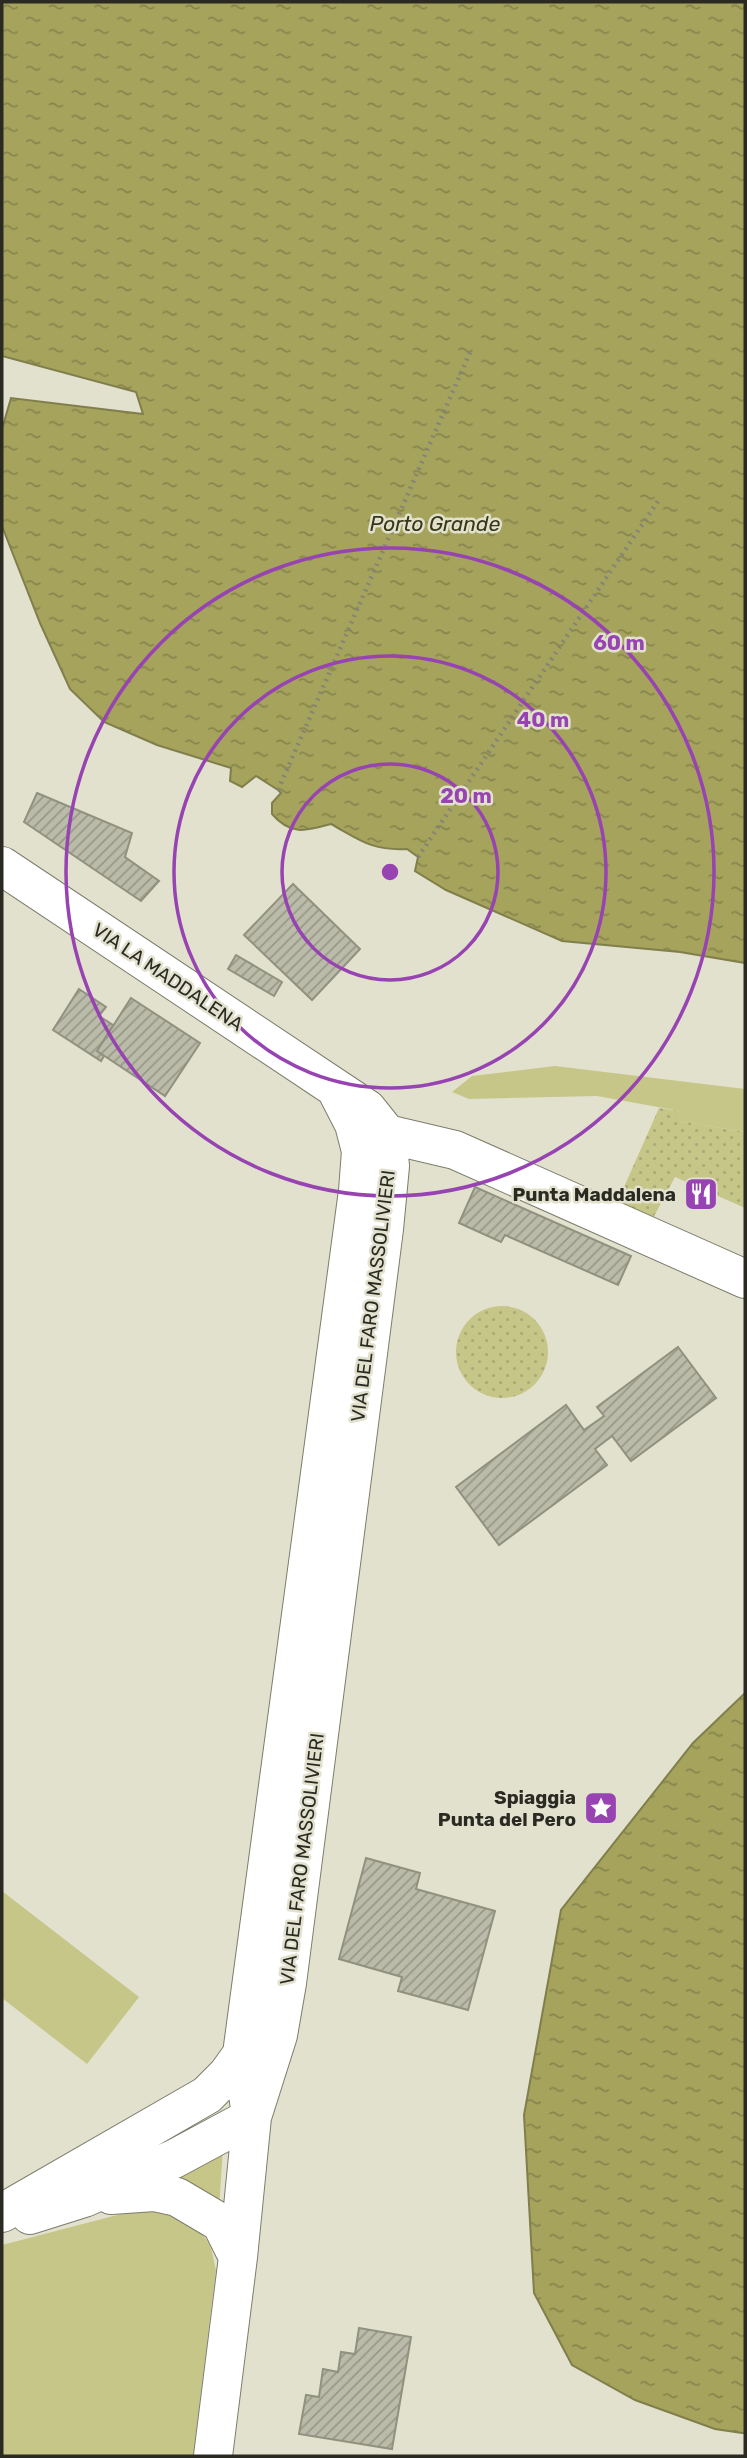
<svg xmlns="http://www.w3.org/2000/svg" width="747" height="2458" font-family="Rubik,sans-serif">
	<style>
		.grass { fill: #c7c689 }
		.garden { fill: url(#garden-dots) }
		.water { fill: url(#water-ripples); stroke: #807f4b; stroke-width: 2 }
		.building { fill: url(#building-hatch); stroke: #919180; stroke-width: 2 }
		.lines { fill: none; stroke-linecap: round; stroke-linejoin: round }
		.minor-casing { stroke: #7d7d6c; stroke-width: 40 }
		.path { stroke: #848477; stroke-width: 4.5; stroke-dasharray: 2 5; stroke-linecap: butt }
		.minor { stroke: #fff; stroke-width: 38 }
		.ring { fill: none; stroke: #9743b2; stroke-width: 3.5 }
		.labels { text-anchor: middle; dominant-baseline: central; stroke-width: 5; stroke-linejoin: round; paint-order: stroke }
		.street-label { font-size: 19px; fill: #2a2a23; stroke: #e1e1ce }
		.poi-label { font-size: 19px; font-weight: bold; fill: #2a2a23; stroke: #e1e1ce; text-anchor: end }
		.water-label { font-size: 21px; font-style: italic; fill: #373616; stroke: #e1e1ce }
		.centre { fill: #9743b2; stroke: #e1e1ce; stroke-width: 3.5 }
		.ring-label { font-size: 21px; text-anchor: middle; font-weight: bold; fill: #9743b2; stroke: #e1e1ce; stroke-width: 5; stroke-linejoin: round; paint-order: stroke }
	</style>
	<defs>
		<pattern id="garden-dots" width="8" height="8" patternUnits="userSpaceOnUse" patternTransform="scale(1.75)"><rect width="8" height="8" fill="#c7c689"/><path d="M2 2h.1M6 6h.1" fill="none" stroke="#abaa76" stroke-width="1.8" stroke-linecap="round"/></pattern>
		<pattern id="water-ripples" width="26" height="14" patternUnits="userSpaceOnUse" patternTransform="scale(1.75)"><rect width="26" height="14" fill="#a5a35c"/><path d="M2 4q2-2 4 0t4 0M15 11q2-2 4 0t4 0" fill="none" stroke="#87854c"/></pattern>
		<pattern id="building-hatch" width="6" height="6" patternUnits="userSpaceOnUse" patternTransform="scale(1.75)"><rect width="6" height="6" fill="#bbbba9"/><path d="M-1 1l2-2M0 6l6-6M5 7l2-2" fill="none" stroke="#989889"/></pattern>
	</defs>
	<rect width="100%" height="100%" fill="#e1e1ce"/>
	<!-- grass -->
	<path class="grass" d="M555,1066l190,23v43l-67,-11 2,-10 -83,-15 -128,3 -17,-7 20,-16z
		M2,1891l137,106 -52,67 -85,-66z
		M223,2148l-4,61 -61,-28z
		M148,2207c23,4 53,17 63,41 2,6 3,15 5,22l-23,186h-191v-211z"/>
	<!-- garden -->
	<path class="garden" d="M659,1108l21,3 -1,10 66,11v76l-70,-31 -24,45 -35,-17z
		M456 1352a46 46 0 1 1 92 0a46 46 0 1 1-92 0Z"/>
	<!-- water -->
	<path class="water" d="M2,2h743v961l-65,-11 -118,-11 -116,-51 -31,-19 3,-14 -11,-8c-35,2 -47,-9 -76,-25 -25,7 -40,12 -59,-10v-11l9,-10 -3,-3 -22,-14 -14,11 -12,-6 1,-13 -74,-23 -53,-23 -34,-33 -30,-66 -38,-97v-97l9,-31 132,16 -7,-22 -134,-36z
		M745,1693v740h-3l-27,-4 -80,-29 -63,-35 -38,-72 -10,-178 37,-205 132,-167z"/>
	<!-- building -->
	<path class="building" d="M37,793l95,40 -7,24 34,24 -18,20 -117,-79z
		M293,884l67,65 -48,51 -68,-65z
		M236,955l46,27 -8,14 -46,-27z
		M79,989l27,18 -7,9 14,9 -16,26 7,5 -3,5 -48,-31z
		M131,998l69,45 -35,53 -68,-45z
		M475,1187l156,69 -13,29 -113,-50 -4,7 -42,-19z
		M678,1347l38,51 -85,63 -19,-25 -17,13 12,16 -108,80 -43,-58 110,-82 18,25 20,-14 -7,-9z
		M366,1858l54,15 -4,16 79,22 -27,99 -70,-19 4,-14 -63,-18z
		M359,2328l52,9 -19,112 -93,-15 7,-39 13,2 4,-28 15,3 3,-20 14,2z"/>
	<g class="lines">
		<!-- minor casing -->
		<g class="minor-casing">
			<path id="minor" d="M2,866l365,243 20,25 3,32 -6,63 -97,754 -9,52 -26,82 -14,140 -25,199
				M387,1134l68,16 290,129
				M250,2108l-8,-54 116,-863 3,-40 -7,-27 -16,-31
				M111,2195l43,-3 23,5 44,26 17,34
				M2,2213l205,-118 20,-20 15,-21
				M30,2215l54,-17 90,-39 78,-42"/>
		</g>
		<!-- path -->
		<path class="path" d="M278,790l193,-440
			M418,857l242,-359"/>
		<!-- minor -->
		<use href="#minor" class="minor"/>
	</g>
	<!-- distance rings -->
	<g class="ring">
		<circle cx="390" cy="872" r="108"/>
		<circle cx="390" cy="872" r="216"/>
		<circle cx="390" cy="872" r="324"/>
	</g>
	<!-- icons -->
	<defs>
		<g id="restaurant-square" transform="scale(1.75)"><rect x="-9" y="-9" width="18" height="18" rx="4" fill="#9743b2" stroke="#e1e1ce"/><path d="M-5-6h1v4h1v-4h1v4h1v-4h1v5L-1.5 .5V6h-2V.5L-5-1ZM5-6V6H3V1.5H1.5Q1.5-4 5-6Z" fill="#fff"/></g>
		<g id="sight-square" transform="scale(1.75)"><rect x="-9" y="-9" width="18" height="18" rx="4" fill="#9743b2" stroke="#e1e1ce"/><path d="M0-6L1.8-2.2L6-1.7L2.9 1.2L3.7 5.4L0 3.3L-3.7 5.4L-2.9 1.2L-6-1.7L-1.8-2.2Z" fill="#fff"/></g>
	</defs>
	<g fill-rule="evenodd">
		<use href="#restaurant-square" x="701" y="1194"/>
		<use href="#sight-square" x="601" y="1808"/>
	</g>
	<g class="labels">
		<!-- street labels -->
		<g class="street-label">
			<text transform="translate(168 977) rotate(34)">VIA LA MADDALENA</text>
			<text transform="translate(373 1296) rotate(-83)">VIA DEL FARO MASSOLIVIERI</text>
			<text transform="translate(302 1859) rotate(-83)">VIA DEL FARO MASSOLIVIERI</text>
		</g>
		<!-- poi labels -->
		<g class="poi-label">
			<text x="676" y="1194">Punta Maddalena</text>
			<text x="576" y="1797">Spiaggia<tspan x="576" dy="22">Punta del Pero</tspan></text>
		</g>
		<!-- water labels -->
		<g class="water-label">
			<text x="435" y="523">Porto Grande</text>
		</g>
	</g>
	<circle cx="390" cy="872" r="10" class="centre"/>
	<g class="ring-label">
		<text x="619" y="650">60 m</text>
		<text x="543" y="727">40 m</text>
		<text x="466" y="803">20 m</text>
	</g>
	<!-- border -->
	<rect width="747" height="2458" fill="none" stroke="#2a2a23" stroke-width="7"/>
</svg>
